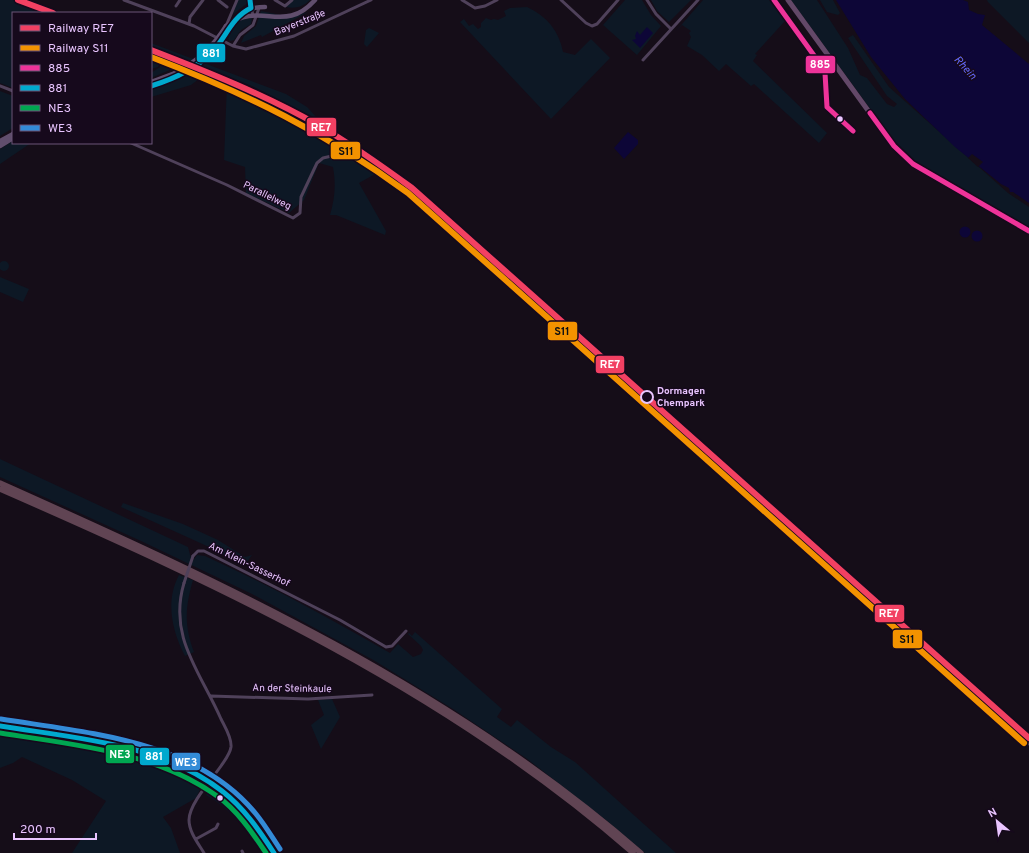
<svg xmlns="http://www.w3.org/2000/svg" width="1029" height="853" font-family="Overpass,sans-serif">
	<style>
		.green { fill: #0d1825 }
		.water { fill: #0d0637 }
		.pier { fill: #150d18 }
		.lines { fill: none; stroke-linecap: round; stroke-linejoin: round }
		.minor { stroke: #4f415a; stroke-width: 3 }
		.secondary { stroke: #604e6d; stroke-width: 4.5 }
		.primary { stroke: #634868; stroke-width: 5 }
		.motorway { stroke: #604453; stroke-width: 5.5 }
		.minor-bridge { stroke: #4f415a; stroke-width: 3 }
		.secondary-bridge { stroke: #604e6d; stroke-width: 4.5 }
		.bus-1-casing { stroke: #16091c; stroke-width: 8 }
		.bus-2-casing { stroke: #16091c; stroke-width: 8 }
		.bus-3-casing { stroke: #16091c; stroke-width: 8 }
		.bus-4-casing { stroke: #16091c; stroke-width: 8 }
		.bus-1 { stroke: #e39; stroke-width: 5 }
		.bus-2 { stroke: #00a9ce; stroke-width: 5 }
		.bus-3 { stroke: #00a651; stroke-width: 5 }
		.bus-4 { stroke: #338bd7; stroke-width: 5 }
		.rail-1-casing { stroke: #16091c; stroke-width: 9 }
		.rail-2-casing { stroke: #16091c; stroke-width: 9 }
		.rail-1 { stroke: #f24062; stroke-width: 6 }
		.rail-2 { stroke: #f39200; stroke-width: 6 }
		.bus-dot { fill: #e9c5ff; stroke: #16091c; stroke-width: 1.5 }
		.stop-dot { fill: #16091c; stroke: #e9c5ff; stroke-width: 2 }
		.labels { text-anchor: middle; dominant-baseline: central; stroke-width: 3; stroke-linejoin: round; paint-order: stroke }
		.street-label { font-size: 10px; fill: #e9c5ff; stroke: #16091c }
		.stop-label { font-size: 10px; font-weight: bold; fill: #e9c5ff; stroke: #16091c; text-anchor: start }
		.water-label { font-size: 11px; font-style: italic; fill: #646aff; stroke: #16091c }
		.line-badge { stroke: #16091c; stroke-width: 1.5 }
		.badge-label { font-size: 11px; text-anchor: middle; font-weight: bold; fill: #fff }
		.pale-badge-label { font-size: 11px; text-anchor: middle; font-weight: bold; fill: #111 }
	</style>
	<rect width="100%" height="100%" fill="#150d18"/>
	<!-- green -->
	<path class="green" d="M0,0h14l35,13h-36v75l-13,-5z
		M238,0h11v2l-17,13z
		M293,0h17c-7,7 -15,9 -24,7z
		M625,0h17l9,15 10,11 -24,29 -34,-30z
		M651,0h40l-22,22 -12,-11z
		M703,0h66l16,21 -30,33 2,1 -4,6 74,72 -8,10 -65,-59 -3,2 -25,-22 -7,7 -17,-16 -15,-9 4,-9 -2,-4 2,-2 -9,-6 -6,6z
		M791,0h26l31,48 12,27 7,3 20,26 7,3 3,-3 -10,-8 -39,-58 5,-3 36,52 119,106 21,14v20l-114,-66 -22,-21z
		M820,0h13l7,13 -2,2 -11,-3z
		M987,0h42v43l-41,-41z
		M527,7c20,9 32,24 36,45l12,3 16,-16 19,19 -59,61 -91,-97 4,-3 5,7 4,-2 5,5 3,-2v-4l5,-5 5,2 3,-1 4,1 8,-4 -2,-5 6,-3z
		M261,11l30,6 17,-5 -46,25 -1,-2 -20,8 3,-7 12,-10z
		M245,13l7,5 -1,6 -10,6 -7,10 -4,1 -2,-2 10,-21z
		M369,28l10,5 -12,14 -3,-3 2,-14z
		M151,43l135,51 21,13 12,13 -67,-34 -101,-40z
		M151,51l33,13 -33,14v-5l9,-6v-5l-2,5 -7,2z
		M197,69c48,18 95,39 139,66 89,56 165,132 243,201l-3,3 -152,-136 -68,-51 -10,-2 31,23 -18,10 27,48 -1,4 -49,-20h-6c5,-17 6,-31 3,-48l-14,-4 -15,37 -15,13 -43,-20 -1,-26 -21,-7 3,-77 -23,-8 -13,10 -40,12v-7l27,-11z
		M0,91l13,5v32l-13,8z
		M13,141v2h18l-31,21v-15z
		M-1 266a5 5 0 1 1 10 0a5 5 0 1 1-10 0Z
		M0,277l29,12 -6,13 -23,-10z
		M0,459l188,88 4,15 5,-7 8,1c64,29 124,62 185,97l8,-9 15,13 8,-3 2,-4 -2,-4 -13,-12 1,-1 3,3 3,-4 87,77 -5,8 14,10 6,-7 34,27 24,15 101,91h-31l-39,-33 -80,-62 -73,-49 -78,-48 -123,-67 -111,-53 -141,-64z
		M123,503l60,21 35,16 27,17 7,-2 -8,11 -35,-19 -88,-40z
		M179,575l14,5c-8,28 -9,45 1,72l-9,4c-13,-25 -20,-55 -6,-81z
		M332,699l8,18 -19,32 -10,-24 13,-10 -6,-15z
		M0,732l105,15 63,20 35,16 -7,15 -33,19 8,11 9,25h-108l34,-52 -34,-21 -50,-23 -9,6 -13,5z
		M211,789l29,23 16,18 15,23h-9c-16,-24 -31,-44 -56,-58z"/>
	<!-- water -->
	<path class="water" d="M836,0h127l5,2 1,8 9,4 7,1 -3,10 47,39v139l-16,-11h-3l-1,-4 -8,-4 -46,-37 -50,-48 -34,-42z
		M647,27l6,6 -13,15 -8,-8 4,-1 -1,-3 2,-5 3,4z
		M628,132l10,8v4l-14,15 -10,-11z
		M959.5 232a5.5 5.5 0 1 1 11 0a5.5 5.5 0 1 1-11 0Z
		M971.5 236a5.5 5.5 0 1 1 11 0a5.5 5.5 0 1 1-11 0Z"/>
	<!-- pier -->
	<path class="pier" d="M972,154l11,8 -5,5 -10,-9z"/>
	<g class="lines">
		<!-- minor -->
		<path class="minor" d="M124,0l70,26 39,20 13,3 48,-13 77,-36
			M218,0l9,7
			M250,0l3,16
			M275,0l10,6 7,-6
			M462,0l13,8 10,-2 12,-6
			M561,0l25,23 6,3 5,-2 21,-24
			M647,0l9,14 15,15
			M176,6l4,-6
			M189,24l1,-7 13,-17
			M226,26l11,-26
			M233,46l7,-11 13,-10 6,-17
			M643,60l55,-60
			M0,86l13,5
			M131,143l96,42 66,33 7,-5 1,-16 16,-34 6,-5 26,-6c17,3 71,49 86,63l594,529
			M193,556l5,-5h6l136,69 46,27 6,-1 14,-15
			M184,583c-16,54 16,88 37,136 4,8 11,19 10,28 -1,7 -6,13 -10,19 -9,13 -32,38 -32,54 0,12 9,23 15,33
			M211,696l97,3 64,-4
			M196,839l20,-11 2,-4
			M242,851l1,2"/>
		<!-- secondary -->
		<path class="secondary" d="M226,26c35,-26 58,9 89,-26
			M231,26c8,-14 17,-19 34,-19
			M151,82l24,-9
			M151,86l25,-10
			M0,141l13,-7
			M0,146l13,-8
			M0,726c105,19 217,20 274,127"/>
		<!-- primary -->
		<path class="primary" d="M788,0l100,138 16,18 14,12 111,63"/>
		<!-- motorway -->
		<path class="motorway" d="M0,483c228,102 450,204 641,370
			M0,489c224,98 448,202 633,364"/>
		<!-- minor-bridge -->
		<path class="minor-bridge" d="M184,583l9,-27"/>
		<!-- secondary-bridge -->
		<path class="secondary-bridge" d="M175,73c22,-11 38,-26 51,-47
			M176,76c24,-11 41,-27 55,-50"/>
		<!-- bus-1 casing -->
		<g class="bus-1-casing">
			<path id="bus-1" d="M774,0l49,68 2,5 2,34 26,24
				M870,113l24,33 19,18 116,67"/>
		</g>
		<!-- bus-2 casing -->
		<g class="bus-2-casing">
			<path id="bus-2" d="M151,86c23,-7 45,-17 62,-35 13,-14 19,-34 38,-43l-1,-8
				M0,726c74,12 160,17 222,65 22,17 37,39 52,62"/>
		</g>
		<!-- bus-3 casing -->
		<g class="bus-3-casing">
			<path id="bus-3" d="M0,733c74,12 154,18 217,63 20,14 35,36 49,57"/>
		</g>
		<!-- bus-4 casing -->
		<g class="bus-4-casing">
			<path id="bus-4" d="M1,719c87,14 195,21 255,95 9,11 16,23 24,35"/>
		</g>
		<!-- bus-1 -->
		<use href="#bus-1" class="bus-1"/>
		<!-- bus-2 -->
		<use href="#bus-2" class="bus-2"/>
		<!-- bus-3 -->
		<use href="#bus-3" class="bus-3"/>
		<!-- bus-4 -->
		<use href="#bus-4" class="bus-4"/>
		<!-- rail-1 casing -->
		<g class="rail-1-casing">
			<path id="rail-1" d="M18,0l35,13
				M151,50c57,22 114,45 167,75 33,19 64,41 94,63l617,550"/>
		</g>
		<!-- rail-2 casing -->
		<g class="rail-2-casing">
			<path id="rail-2" d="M151,57c96,37 174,75 257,136l616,550"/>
		</g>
		<!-- rail-1 -->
		<use href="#rail-1" class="rail-1"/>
		<!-- rail-2 -->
		<use href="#rail-2" class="rail-2"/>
	</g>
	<!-- markers -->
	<g class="bus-dot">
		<circle cx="840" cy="119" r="3.5"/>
		<circle cx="220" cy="798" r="3.5"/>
	</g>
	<circle class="stop-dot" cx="647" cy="397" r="6"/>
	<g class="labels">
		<!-- street labels -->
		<g class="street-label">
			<text transform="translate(300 23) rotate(-22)">Bayerstraße</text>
			<text transform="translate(267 196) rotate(26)">Parallelweg</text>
			<text transform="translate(249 565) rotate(26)">Am Klein-Sasserhof</text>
			<text transform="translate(292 689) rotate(1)">An der Steinkaule</text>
		</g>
		<!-- stop labels -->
		<g class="stop-label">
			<text x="657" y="391">Dormagen<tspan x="657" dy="12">Chempark</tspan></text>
		</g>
		<!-- water labels -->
		<g class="water-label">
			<text transform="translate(965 68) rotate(48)">Rhein</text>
		</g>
	</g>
	<g class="line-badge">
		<rect x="196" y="43" width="30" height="20" rx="4" fill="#00a9ce"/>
		<rect x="805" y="55" width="31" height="19" rx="4" fill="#e39"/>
		<rect x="306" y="117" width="31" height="20" rx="4" fill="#f24062"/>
		<rect x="330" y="141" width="31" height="19" rx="4" fill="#f39200"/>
		<rect x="547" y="321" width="31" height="20" rx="4" fill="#f39200"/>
		<rect x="595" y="355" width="30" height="19" rx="4" fill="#f24062"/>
		<rect x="874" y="604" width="31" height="19" rx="4" fill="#f24062"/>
		<rect x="892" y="629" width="31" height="20" rx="4" fill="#f39200"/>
		<rect x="105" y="744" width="30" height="20" rx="4" fill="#00a651"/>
		<rect x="139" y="747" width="31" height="19" rx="4" fill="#00a9ce"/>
		<rect x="171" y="752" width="30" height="19" rx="4" fill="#338bd7"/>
	</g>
	<g class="badge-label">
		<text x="211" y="57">881</text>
		<text x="820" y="68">885</text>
		<text x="321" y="131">RE7</text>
		<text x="610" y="368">RE7</text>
		<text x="889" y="617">RE7</text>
		<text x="120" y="758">NE3</text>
		<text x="154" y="760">881</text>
		<text x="186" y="766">WE3</text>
	</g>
	<g class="pale-badge-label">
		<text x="346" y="155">S11</text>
		<text x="562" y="335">S11</text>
		<text x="907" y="643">S11</text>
	</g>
	<!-- legend -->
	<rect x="12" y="12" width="140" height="132" fill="#16091c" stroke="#6a5477"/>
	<rect x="20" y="25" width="20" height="6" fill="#f24062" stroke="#6a5477"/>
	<text x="48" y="32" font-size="12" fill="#e9c5ff">Railway RE7</text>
	<rect x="20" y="45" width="20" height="6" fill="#f39200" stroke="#6a5477"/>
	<text x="48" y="52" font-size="12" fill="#e9c5ff">Railway S11</text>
	<rect x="20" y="65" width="20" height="6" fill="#ee3399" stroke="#6a5477"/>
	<text x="48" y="72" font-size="12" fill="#e9c5ff">885</text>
	<rect x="20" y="85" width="20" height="6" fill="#00a9ce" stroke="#6a5477"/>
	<text x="48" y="92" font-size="12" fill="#e9c5ff">881</text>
	<rect x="20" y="105" width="20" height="6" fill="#00a651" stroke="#6a5477"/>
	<text x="48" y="112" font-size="12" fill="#e9c5ff">NE3</text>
	<rect x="20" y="125" width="20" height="6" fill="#338bd7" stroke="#6a5477"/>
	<text x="48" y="132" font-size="12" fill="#e9c5ff">WE3</text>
	<!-- north arrow -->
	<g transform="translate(997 821) rotate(331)" stroke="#16091c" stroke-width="3" paint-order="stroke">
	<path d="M0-3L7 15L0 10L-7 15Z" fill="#e9c5ff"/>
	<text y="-6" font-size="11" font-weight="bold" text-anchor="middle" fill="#e9c5ff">N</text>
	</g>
	<!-- scale -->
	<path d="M14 833v6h82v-6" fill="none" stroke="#e9c5ff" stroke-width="2"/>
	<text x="20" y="833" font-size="12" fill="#e9c5ff" stroke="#16091c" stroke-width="3" paint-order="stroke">200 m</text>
</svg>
